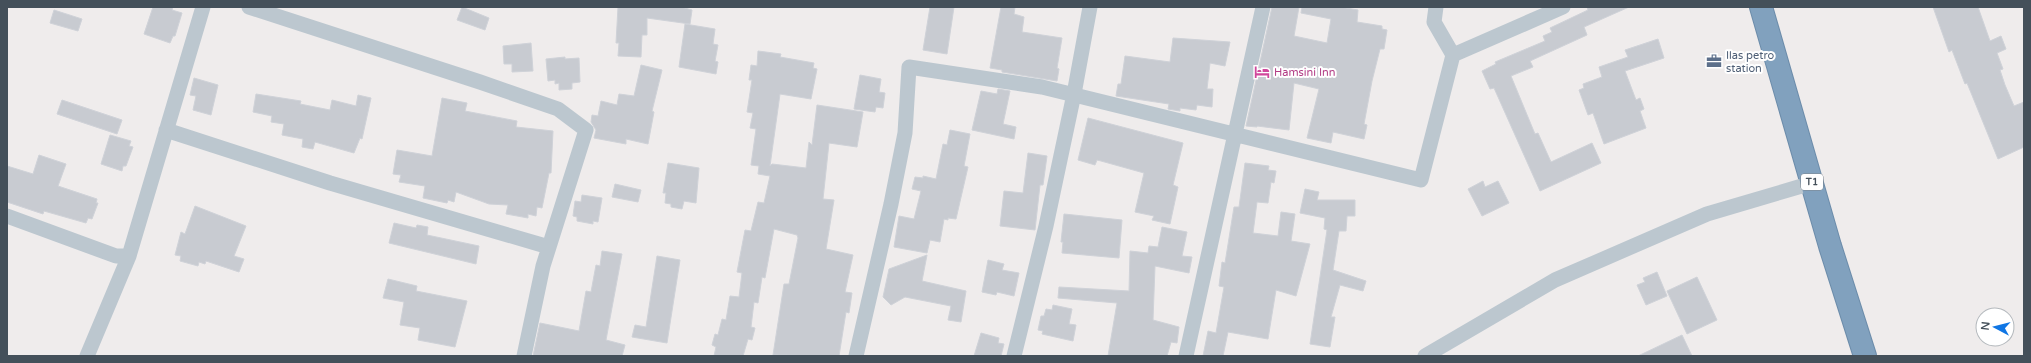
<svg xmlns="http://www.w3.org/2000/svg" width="2031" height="363" font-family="'Varela Round',sans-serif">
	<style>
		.building { fill: #c8cbd1; stroke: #cfd2d8 }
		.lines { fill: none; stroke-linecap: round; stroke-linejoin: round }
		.highway-casing { stroke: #6c8caa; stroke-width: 24 }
		.street { stroke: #bcc7cf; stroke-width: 15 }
		.highway { stroke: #81a1be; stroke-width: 22 }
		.labels { text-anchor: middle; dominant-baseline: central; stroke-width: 4; stroke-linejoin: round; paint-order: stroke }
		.shield { fill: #fff; stroke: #7c848c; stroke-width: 1 }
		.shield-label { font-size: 10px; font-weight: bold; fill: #44505a }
		.service-label { font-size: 11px; fill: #4e5e75; stroke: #fff; text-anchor: start }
		.hotel-label { font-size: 11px; fill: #b23c85; stroke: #fff; text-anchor: start }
	</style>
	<rect width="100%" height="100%" fill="#efecec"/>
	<!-- building -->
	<path class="building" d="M153,7h20l-1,3 10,3 -7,23h-2l-3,7 -26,-9z
		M462,7l27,11 -4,12 -28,-10z
		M618,7h63l11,3 -2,14 -43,-6v17h-5l-1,22 -23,-1 1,-13h-3z
		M930,7h24l-7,47 -24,-4z
		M1001,7h14l-1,7 10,3 -2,15 40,6 -5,30 2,1 -2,12 -55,-9v-2l-12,-2z
		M1272,7h27l-5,29 33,7 4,-24 -30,-6 1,-6h38l18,3 -1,12 25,4v3l5,1 -3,19h-4l-8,32 -8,43 3,1 -3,14 -31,-7 -2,11 -24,-5 12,-49 -25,-6 -5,47 -32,-4v1l-11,-1z
		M1587,7h42l-45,20 3,8 -57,26 3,6 -22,9 24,58 3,-1 13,29 41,-19 9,20 -61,28 -46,-103 -4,1 -8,-18 14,-7 -1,-2 50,-21 -2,-5 9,-4 -2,-4 38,-18z
		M1933,7h45l12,34 11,-5 5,13 -9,4 6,16 -3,1 5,15 9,21 10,-4v45l-26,12 -31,-76 -2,1 -13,-34 -3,2z
		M54,10l28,9 -4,12 -28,-8z
		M685,24l30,5 -2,15 5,1 -3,16 3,1 -2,12 -37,-7z
		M1173,38l57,4 -5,24 -15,-3 -3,26h6l-1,18 -15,-2 -1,5 -16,-2v3l-12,-2 1,-5 -53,-8 2,-12h3l4,-28 45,6z
		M1658,39l6,19 -39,13 11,29 4,-2 4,11 -4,2 6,17 -42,16 -11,-31 -5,2 -9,-25 5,-2 -1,-4 19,-7 -3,-10 29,-10 -3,-7z
		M531,43l2,28 -21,1v-8h-8l-1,-18z
		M758,51l23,3 -1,3 34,6 -1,5 4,1 -6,30 -31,-5 -10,72 2,-2 34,4 3,-26 3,3 5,-40 46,7 -6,35 -28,-4 -6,56 11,1 -8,49 27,6 -8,37 7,1 -3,20 -3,-1 -7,44 -66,-1 11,-71h5l9,-46 -1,-3 -23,-6 -9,49 -3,-1 -4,26 -4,-1 -3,25 4,1 -3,12 -4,-1 -5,17h-29l2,-9 -4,-2 3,-11 3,1 4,-16 4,1 4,-24 9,1 3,-24 -5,-1 8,-42 6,1 7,-29 6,1 6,-27 -12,-2 1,-8 -8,-1 5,-36 -6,-1 3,-15 -6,-1 5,-32h-3l2,-15 6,1z
		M565,57v2l14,-1 1,24 -8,1v6l-13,1v-7l-4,1v-4l-7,1 -2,-22z
		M641,65l21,5 -10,41 2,1 -6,32 -22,-5v5l-32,-6 2,-8 -5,-8 1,-7 6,1 3,-15 16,4 2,-11 15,2z
		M860,75l21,4 -2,13 6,1 -2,15 -7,-1 -1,5 -21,-3z
		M194,78l24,7 -7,30 -18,-5 3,-14 -6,-1z
		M998,89l12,2 -7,33 13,3 -2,12 -42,-9 9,-39 16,3z
		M256,94l45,7 -1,3 30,6 2,-10 24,6 2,-11 13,3 -9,41 -2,-1 -6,15 -39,-11 -2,7 -11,-2 1,-8 -21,-4 2,-11 -13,-2 1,-6 -19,-4z
		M442,98l25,5 -2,8 52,10 -1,6 37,4 -2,42h-2l-7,35 -5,-1 -1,9 -8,-2v4l-22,-4 2,-9 -19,-1 -33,-12 -2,10 -6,-2 -1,3 -24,-5 2,-12 -26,-4 2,-7 -8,-1 4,-24 35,6z
		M62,100l60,20 -5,14 -60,-20z
		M1088,118l95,25 -10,42 5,2 -8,37 -18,-4 2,-4 -19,-4 9,-39 -43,-12 -4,-1 -2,5 -17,-5z
		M950,130l20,4 -6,32 4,1 -12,52 -8,-1v2l-4,-1 -4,23 -10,-2 -3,13 -33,-6 5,-31 15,3 7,-28 -9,-2 3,-12 8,1v-2l13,3 7,-35 4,1z
		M110,135l21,6 -2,5 4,1 -7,19h-3l-1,5 -21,-7z
		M1028,153l19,3 -4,29h-3l-5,45 -35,-4 4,-35 19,2z
		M39,155l27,9 -8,22 39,13 -1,4h2l-6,16 -4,-1 -2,5 -42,-12 -1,3 -36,-12v-36l26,8z
		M668,163l31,5 -3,35 -12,-2 -2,8 -11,-2v-3l-6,-1 1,-10h-3z
		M1245,163l24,3 -1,4 8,1 -2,12 -3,-1 -3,21 -11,-1 -4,31 25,3 3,-24 14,2 -4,27 19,3 -14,52 -20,-6 -8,49 -40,-7 -5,24h-20l5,-25 8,2 8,-46 -5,-1 3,-24 3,1 9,-56h5z
		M1483,181l2,6 13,-6 11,22 -27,13 -14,-27z
		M615,184l26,6 -3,12 -26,-5z
		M1305,189l14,3 -2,8h38v16h-8l-1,15h-7l-6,39 33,11 -3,10 -23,-6 -9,32h4l-5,30 -20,-3 17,-114 -3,-1 1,-11 -25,-5z
		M582,195l20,3 -4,24 -5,-1v3l-16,-3v-4l-4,-1 2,-15 6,1z
		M195,206l51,20 -12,30 10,3 -5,13 -33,-11 -1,3 -6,-2 -1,4 -18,-5 1,-5 -6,-1 6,-23 4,2z
		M1064,214l58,6 -3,38 -57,-5 1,-11h-2z
		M394,223l22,5 1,-3 11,2 -1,8 52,11 -3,18 -87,-21z
		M1162,227l25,5 -5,24 10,1 -3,16 -34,-7 -2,54 26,7 -2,16 -6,-1 -4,14h-59l9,-53 -59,-5 1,-11 70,4 1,-40 18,2 1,-7 9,1z
		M602,251l20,3 -16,86 19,5 -3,11h-89l7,-33 39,8 7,-40 5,1 5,-27 4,1z
		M927,255l-5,26 44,10 -5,31 -13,-2 3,-14 -46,-9 -14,8 -8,-8 6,-28z
		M657,256l23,4 -13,83 -35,-6 3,-12 11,2z
		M988,260l16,4 -2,6 17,3 -5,23 -17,-4 -1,3 -14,-3z
		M1657,272l10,24 -21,9 -9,-20 8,-3 -2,-4z
		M1697,277l20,43 -30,14 -20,-43z
		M388,279l29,7 -1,5 51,10 -12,46 -37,-7 2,-12 -20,-3 4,-23 -21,-4z
		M1053,305l19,4 -3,15 7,1 -3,16 -31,-7 1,-3 -5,-1 3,-14h3l2,-7 6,1z
		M981,333l18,5 -1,5 6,1 -3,12h-27z
		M1682,335l10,21h-54z"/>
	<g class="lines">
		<!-- highway casing -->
		<g class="highway-casing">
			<path id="highway" d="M1761,7l69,239 35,110"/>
		</g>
		<!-- street -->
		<path class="street" d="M249,7l231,75 78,27 28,21 -43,136 -19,90
			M1436,7l-2,15 19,33
			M166,130l164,53 219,64
			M7,216l109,40h13
			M87,356l42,-100 74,-249
			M856,356l35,-152 14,-71 4,-66 133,20 379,93 32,-125 110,-48
			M1014,356l32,-130 28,-132 16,-87
			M1186,356l77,-349
			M1425,356l130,-76 152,-66 105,-31"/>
		<!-- highway -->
		<use href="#highway" class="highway"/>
	</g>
	<!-- icons -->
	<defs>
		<g id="office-bare" transform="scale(1.2)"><path d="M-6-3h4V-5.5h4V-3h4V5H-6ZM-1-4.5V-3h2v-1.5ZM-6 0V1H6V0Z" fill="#5c6f8a" stroke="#fff" stroke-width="2.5" paint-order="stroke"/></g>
		<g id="hotel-bare" transform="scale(1.2)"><path d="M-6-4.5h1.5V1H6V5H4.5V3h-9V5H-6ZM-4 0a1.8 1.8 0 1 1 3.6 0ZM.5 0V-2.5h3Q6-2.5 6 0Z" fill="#d1479c" stroke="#fff" stroke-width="2.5" paint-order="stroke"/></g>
	</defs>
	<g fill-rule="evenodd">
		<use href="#office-bare" x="1714" y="61"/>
		<use href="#hotel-bare" x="1262" y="72"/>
	</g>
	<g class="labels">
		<!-- shield labels -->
		<rect class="shield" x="1801" y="174" width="22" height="16" rx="3"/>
		<g class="shield-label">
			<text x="1812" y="182">T1</text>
		</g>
		<!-- service labels -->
		<g class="service-label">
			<text x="1726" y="55">Ilas petro<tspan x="1726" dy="13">station</tspan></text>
		</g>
		<!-- hotel labels -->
		<g class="hotel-label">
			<text x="1274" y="72">Hamsini Inn</text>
		</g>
	</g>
	<!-- border -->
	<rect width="2031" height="363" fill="none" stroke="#44505a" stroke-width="16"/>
	<!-- north arrow -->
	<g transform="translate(1995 327) rotate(277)"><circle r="19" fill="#ffffff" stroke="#b4b9bd"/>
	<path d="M0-3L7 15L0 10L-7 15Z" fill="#1076e4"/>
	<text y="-6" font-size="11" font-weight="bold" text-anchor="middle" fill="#44505a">N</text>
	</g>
</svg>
